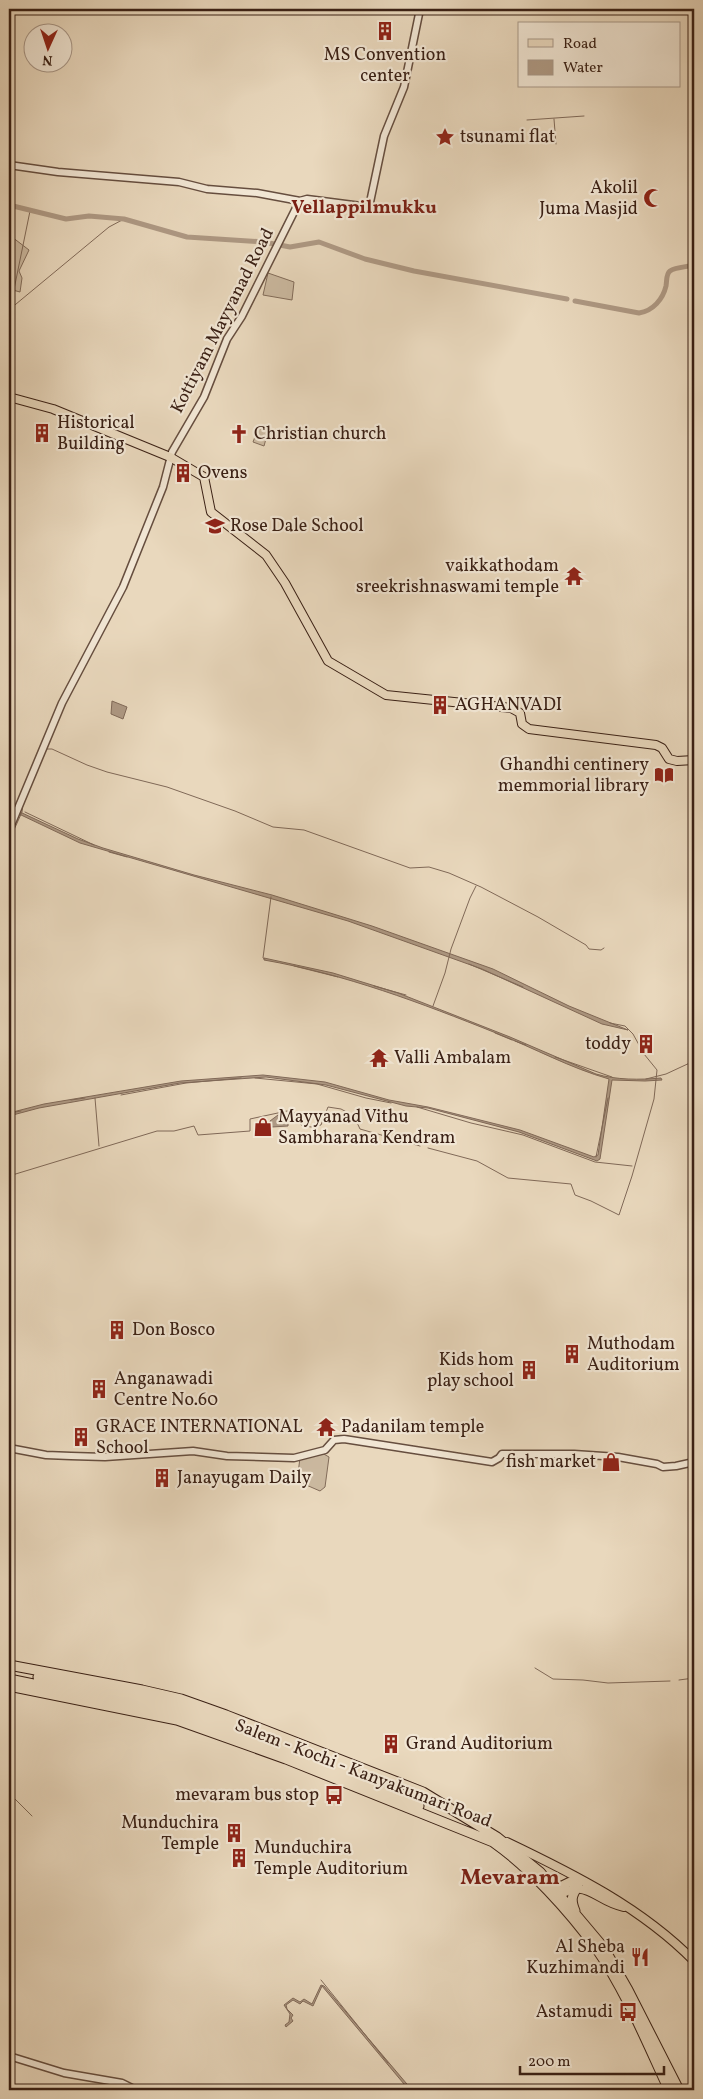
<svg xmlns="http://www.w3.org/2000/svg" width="703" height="2099" font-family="Vollkorn,serif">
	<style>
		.green { fill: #cbb9a0; stroke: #826c5a }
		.water { fill: #ae9984; stroke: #806958 }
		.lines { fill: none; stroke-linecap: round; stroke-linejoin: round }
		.stream { stroke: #806958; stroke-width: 1 }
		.canal { stroke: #ae9984; stroke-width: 5 }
		.minor-casing { stroke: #664e3f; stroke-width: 9 }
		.major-casing { stroke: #3a2015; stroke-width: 10 }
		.highway-casing { stroke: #3a2015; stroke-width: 11 }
		.minor { stroke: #f1e6d4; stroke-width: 6 }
		.major { stroke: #e9d8bd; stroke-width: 8 }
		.highway { stroke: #e9d8bd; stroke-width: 9 }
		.rail-casing { stroke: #3a2015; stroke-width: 3 }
		.rail { stroke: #f1e6d4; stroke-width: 1; stroke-dasharray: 4; stroke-linecap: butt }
		.labels { text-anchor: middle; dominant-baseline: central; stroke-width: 4.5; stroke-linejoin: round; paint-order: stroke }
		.poi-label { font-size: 18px; fill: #3a2015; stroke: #f1e6d4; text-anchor: start }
		.street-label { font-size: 18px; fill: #3a2015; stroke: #f1e6d4 }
		.neighbourhood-label { font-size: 19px; font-weight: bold; fill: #7a1f14; stroke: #f1e6d4 }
		.district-label { font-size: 22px; font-weight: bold; fill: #7a1f14; stroke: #f1e6d4 }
	</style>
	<rect width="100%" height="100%" fill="#e9d8bd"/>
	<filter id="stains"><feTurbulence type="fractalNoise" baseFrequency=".004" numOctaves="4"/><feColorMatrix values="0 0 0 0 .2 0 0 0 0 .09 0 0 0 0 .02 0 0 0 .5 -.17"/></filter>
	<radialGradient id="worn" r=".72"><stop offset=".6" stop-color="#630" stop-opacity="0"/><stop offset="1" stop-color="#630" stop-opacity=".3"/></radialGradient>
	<!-- green -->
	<path class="green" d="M12,237l17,13 -10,21 3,7 -2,14 -11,-3v-42z
		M268,273l26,9 -2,18 -29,-5z
		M269,428l-5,18 -11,-4 5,-13z
		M322,1453l7,4 -4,30 -5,4 -23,-10 3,-23z"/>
	<!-- water -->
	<path class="water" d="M112,701l15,6 -4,12 -12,-5z
		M20,812l58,27 25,9 91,27 78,20 100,31 121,43 76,37 59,24 -26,-6 -120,-55 -134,-48 -268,-78 -61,-29z
		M264,958l69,15 65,20 112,44 86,37c20,6 44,6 65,4l1,2 -17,1 -33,-1 -12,79 -3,2 -78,-29 -91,-24 -22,-2 -80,-21 -60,-8 -86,6 -141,25 -30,8v-3l35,-9 137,-23 82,-6 62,7 64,18 39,7 92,23 74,27 4,-2 11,-76c-39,-11 -75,-31 -113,-46 -75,-30 -151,-59 -232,-73z
		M278,1115l10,2v9l-16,1 -2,-6z
		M321,1985l3,1 88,104h-3l-87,-104 -9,20 -10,-5 -3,3 -7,-4 -7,5 1,4 6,6 -2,3 2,3 -7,6 -1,-2 4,-3 1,-8 -6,-9 9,-7 7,4 4,-3 8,5z"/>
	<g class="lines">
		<!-- stream -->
		<path class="stream" d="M554,119l2,25
			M527,120l57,-4
			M30,211l-20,98 99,-82 15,-8
			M46,749h6l35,16 20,7 60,15 68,24 38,16 31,3 106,38 19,-1 20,6 32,14 57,30 48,28 3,4 12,1 3,-2
			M9,806l4,1
			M25,812l69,33
			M9,841l13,-29 1,-9
			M109,852l18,5
			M265,959l-2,-1 8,-61
			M469,964l54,23
			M294,966l44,11
			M374,986l32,9
			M433,1006l12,-33 6,-24 19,-51 6,-12
			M495,1033l17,7
			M515,1041l11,4
			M555,1057l57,20
			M255,1078l62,6 49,14 25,5
			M646,1079l20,-5 28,-13
			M121,1095l65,-12 55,-5
			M95,1098l4,48
			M71,1100l14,-2
			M417,1107l54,16 52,12 72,27 37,4
			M9,1113l12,-2
			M428,1148l49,13 31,17 63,6 4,11 16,6 28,14 13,-39 22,-77 3,-29 -13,-16 -11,-20 -8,-8 -15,-3
			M596,1157l12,-59
			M9,1176l148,-45h17l20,-5 4,9 52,-4v-12l37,-8 8,2 6,12 10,2 10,-2 7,-18 13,2 13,7 6,13 60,17
			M535,1668l18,11 30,1 25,3 62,-2
			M679,1680l15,-2
			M9,1793l23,23
			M321,1980l67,83"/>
		<!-- canal -->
		<path class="canal" d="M9,205l57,14 23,-3 35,3 63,18 77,5 26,5 29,-5 46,17 49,12 153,28
			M575,301l64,12c14,-2 24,-14 27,-27 1,-6 0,-12 4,-15 6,-4 17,-4 24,-6"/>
		<!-- minor casing -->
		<g class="minor-casing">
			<path id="minor" d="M9,165l49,7 121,10 28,7 50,4 43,8
				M9,830l53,-127 61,-116 40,-100 9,-35 32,-55 23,-58 15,-23 56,-112 2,-3 7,-2 62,8 15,-71 20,-49 16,-78
				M9,1448l37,7 25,1 34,1 88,-6 34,5 67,2 31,-8 9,-10 10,-1 148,23 7,-4 3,-4h72l44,3 39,7 6,3 13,-1 18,-4
				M9,2056l55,17 58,10 14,7"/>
		</g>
		<!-- major casing -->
		<g class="major-casing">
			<path id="major" d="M9,397l44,12 117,48 34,20 7,35 55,43 19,28 43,78 58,34 125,13 9,5 2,11 7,5 127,16 6,3 7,11 8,2 17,-1
				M507,1842c67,32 135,66 187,119
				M555,1889l14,-7 12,-1
				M555,1898c31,-23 39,3 69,9"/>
		</g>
		<!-- highway casing -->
		<g class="highway-casing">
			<path id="highway" d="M9,1665l133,25 39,9 45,16 197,77 74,45 43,35 64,76 24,42 51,100
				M38,1677l141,28 184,68
				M9,1679l170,35 190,69 50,23
				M9,1686l168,34 109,39 207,83c37,26 76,69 103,106 30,43 51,95 73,142
				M575,1911c-4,-10 -4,-15 2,-23"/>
		</g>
		<!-- minor -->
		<use href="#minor" class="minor"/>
		<!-- major -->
		<use href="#major" class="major"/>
		<!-- highway -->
		<use href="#highway" class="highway"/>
		<!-- rail casing -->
		<g class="rail-casing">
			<path id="rail" d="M687,9l7,12"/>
		</g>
		<!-- rail -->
		<use href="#rail" class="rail"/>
	</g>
	<!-- icons -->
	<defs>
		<g id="building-bare" transform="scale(1.5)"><path d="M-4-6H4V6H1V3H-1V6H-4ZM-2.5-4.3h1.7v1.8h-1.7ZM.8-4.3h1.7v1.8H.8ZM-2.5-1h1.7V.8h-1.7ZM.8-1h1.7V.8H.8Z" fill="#8f2418" stroke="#f1e6d4" stroke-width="2.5" paint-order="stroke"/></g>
		<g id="sight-bare" transform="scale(1.5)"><path d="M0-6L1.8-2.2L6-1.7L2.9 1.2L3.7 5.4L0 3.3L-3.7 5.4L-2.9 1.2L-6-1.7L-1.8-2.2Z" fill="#8f2418" stroke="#f1e6d4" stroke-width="2.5" paint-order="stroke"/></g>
		<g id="mosque-bare" transform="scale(1.5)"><path d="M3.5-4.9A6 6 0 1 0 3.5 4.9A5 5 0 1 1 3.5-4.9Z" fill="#8f2418" stroke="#f1e6d4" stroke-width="2.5" paint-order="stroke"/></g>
		<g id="church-bare" transform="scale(1.5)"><path d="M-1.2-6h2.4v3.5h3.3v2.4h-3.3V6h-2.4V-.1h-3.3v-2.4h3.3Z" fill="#8f2418" stroke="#f1e6d4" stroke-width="2.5" paint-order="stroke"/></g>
		<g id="school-bare" transform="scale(1.5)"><path d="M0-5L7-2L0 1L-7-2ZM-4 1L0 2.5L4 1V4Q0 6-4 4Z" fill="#8f2418" stroke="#f1e6d4" stroke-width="2.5" paint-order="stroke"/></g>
		<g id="temple-bare" transform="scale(1.5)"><path d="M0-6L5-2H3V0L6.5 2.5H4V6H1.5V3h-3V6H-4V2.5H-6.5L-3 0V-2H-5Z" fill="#8f2418" stroke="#f1e6d4" stroke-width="2.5" paint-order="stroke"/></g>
		<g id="library-bare" transform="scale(1.5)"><path d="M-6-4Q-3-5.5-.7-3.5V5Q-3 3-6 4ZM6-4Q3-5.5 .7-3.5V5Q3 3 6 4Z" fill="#8f2418" stroke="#f1e6d4" stroke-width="2.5" paint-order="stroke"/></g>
		<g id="shop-bare" transform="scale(1.5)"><path d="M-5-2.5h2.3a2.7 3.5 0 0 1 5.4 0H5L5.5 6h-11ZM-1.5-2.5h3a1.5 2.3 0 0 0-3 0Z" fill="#8f2418" stroke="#f1e6d4" stroke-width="2.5" paint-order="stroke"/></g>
		<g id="bus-bare" transform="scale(1.5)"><path d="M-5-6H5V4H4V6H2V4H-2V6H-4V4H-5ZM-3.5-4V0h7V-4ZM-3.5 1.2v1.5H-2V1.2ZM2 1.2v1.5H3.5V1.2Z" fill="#8f2418" stroke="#f1e6d4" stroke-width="2.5" paint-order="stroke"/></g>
		<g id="restaurant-bare" transform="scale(1.5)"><path d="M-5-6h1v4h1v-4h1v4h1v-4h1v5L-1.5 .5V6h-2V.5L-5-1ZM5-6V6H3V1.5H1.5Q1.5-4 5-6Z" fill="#8f2418" stroke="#f1e6d4" stroke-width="2.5" paint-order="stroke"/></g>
	</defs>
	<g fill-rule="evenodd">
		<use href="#building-bare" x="385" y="31"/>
		<use href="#sight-bare" x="445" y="137"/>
		<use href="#mosque-bare" x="653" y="198"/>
		<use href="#building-bare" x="42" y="433"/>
		<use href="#church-bare" x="239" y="434"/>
		<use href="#building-bare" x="183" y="473"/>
		<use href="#school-bare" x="215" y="526"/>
		<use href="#temple-bare" x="574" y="576"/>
		<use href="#building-bare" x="440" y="705"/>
		<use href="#library-bare" x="664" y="775"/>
		<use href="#building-bare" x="646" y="1044"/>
		<use href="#temple-bare" x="379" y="1058"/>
		<use href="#shop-bare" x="263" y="1127"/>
		<use href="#building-bare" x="117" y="1330"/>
		<use href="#building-bare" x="572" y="1354"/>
		<use href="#building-bare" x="529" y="1370"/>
		<use href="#building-bare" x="99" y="1389"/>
		<use href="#temple-bare" x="326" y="1427"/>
		<use href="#building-bare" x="81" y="1437"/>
		<use href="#shop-bare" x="611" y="1462"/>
		<use href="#building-bare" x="162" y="1478"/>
		<use href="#building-bare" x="391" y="1744"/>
		<use href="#bus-bare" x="334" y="1795"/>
		<use href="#building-bare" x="234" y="1833"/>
		<use href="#building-bare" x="239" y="1858"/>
		<use href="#restaurant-bare" x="640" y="1957"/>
		<use href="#bus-bare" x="628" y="2012"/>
	</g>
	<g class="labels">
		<!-- poi labels -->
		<g class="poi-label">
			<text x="385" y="55" text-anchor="middle">MS Convention<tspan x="385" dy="21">center</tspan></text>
			<text x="460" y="137">tsunami flat</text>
			<text x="638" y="188" text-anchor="end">Akolil<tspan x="638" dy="21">Juma Masjid</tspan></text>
			<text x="57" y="423">Historical<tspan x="57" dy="21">Building</tspan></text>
			<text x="254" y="434">Christian church</text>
			<text x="198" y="473">Ovens</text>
			<text x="230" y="526">Rose Dale School</text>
			<text x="559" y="566" text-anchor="end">vaikkathodam<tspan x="559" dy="21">sreekrishnaswami temple</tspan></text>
			<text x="455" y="705">AGHANVADI</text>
			<text x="649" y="765" text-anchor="end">Ghandhi centinery<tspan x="649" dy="21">memmorial library</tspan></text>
			<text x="631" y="1044" text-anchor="end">toddy</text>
			<text x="394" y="1058">Valli Ambalam</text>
			<text x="278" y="1117">Mayyanad Vithu<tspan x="278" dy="21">Sambharana Kendram</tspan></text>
			<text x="132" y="1330">Don Bosco</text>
			<text x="587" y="1344">Muthodam<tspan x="587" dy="21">Auditorium</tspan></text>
			<text x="514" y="1360" text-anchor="end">Kids hom<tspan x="514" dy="21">play school</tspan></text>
			<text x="114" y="1379">Anganawadi<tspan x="114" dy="21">Centre No.60</tspan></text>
			<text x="96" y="1427">GRACE INTERNATIONAL<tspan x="96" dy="21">School</tspan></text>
			<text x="341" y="1427">Padanilam temple</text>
			<text x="596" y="1462" text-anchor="end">fish market</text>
			<text x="177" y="1478">Janayugam Daily</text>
			<text x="406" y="1744">Grand Auditorium</text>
			<text x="319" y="1795" text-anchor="end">mevaram bus stop</text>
			<text x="219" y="1823" text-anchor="end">Munduchira<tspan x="219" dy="21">Temple</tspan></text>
			<text x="254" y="1848">Munduchira<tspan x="254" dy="21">Temple Auditorium</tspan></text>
			<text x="625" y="1947" text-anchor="end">Al Sheba<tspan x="625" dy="21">Kuzhimandi</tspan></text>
			<text x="613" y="2012" text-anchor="end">Astamudi</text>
		</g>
		<!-- street labels -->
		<g class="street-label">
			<text transform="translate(223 321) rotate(-63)">Kottiyam Mayyanad Road</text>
			<text transform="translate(363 1774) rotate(21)">Salem - Kochi - Kanyakumari Road</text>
		</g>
		<!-- neighbourhood labels -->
		<g class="neighbourhood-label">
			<text x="364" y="208">Vellappilmukku</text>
		</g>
		<!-- district labels -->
		<g class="district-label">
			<text x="510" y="1878">Mevaram</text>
		</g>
	</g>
	<!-- margin -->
	<rect width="703" height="2099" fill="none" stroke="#e9d8bd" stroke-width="30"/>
	<rect x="10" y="10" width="683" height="2079" fill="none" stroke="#3a2015" stroke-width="2.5"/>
	<rect x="15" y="15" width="673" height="2069" fill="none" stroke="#3a2015"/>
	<!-- legend -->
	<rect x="518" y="22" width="162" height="65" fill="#f1e6d4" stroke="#a89788"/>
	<rect x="528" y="39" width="25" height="8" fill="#e9d8bd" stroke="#a89788"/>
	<text x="563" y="48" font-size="15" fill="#3a2015">Road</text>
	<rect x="528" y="60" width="25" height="15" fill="#ae9984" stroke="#a89788"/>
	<text x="563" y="72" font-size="15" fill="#3a2015">Water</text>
	<!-- north arrow -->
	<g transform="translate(48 48) rotate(183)"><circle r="24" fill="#f1e6d4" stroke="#a89788"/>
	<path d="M0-4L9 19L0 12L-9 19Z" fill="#8f2418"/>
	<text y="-8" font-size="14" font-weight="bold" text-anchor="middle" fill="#3a2015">N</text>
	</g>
	<!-- scale -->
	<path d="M520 2066v8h144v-8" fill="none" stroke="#3a2015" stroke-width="2.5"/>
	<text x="528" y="2066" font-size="15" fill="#3a2015" stroke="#f1e6d4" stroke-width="4" paint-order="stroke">200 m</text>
	<rect width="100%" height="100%" filter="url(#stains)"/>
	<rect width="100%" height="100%" fill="url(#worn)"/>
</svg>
